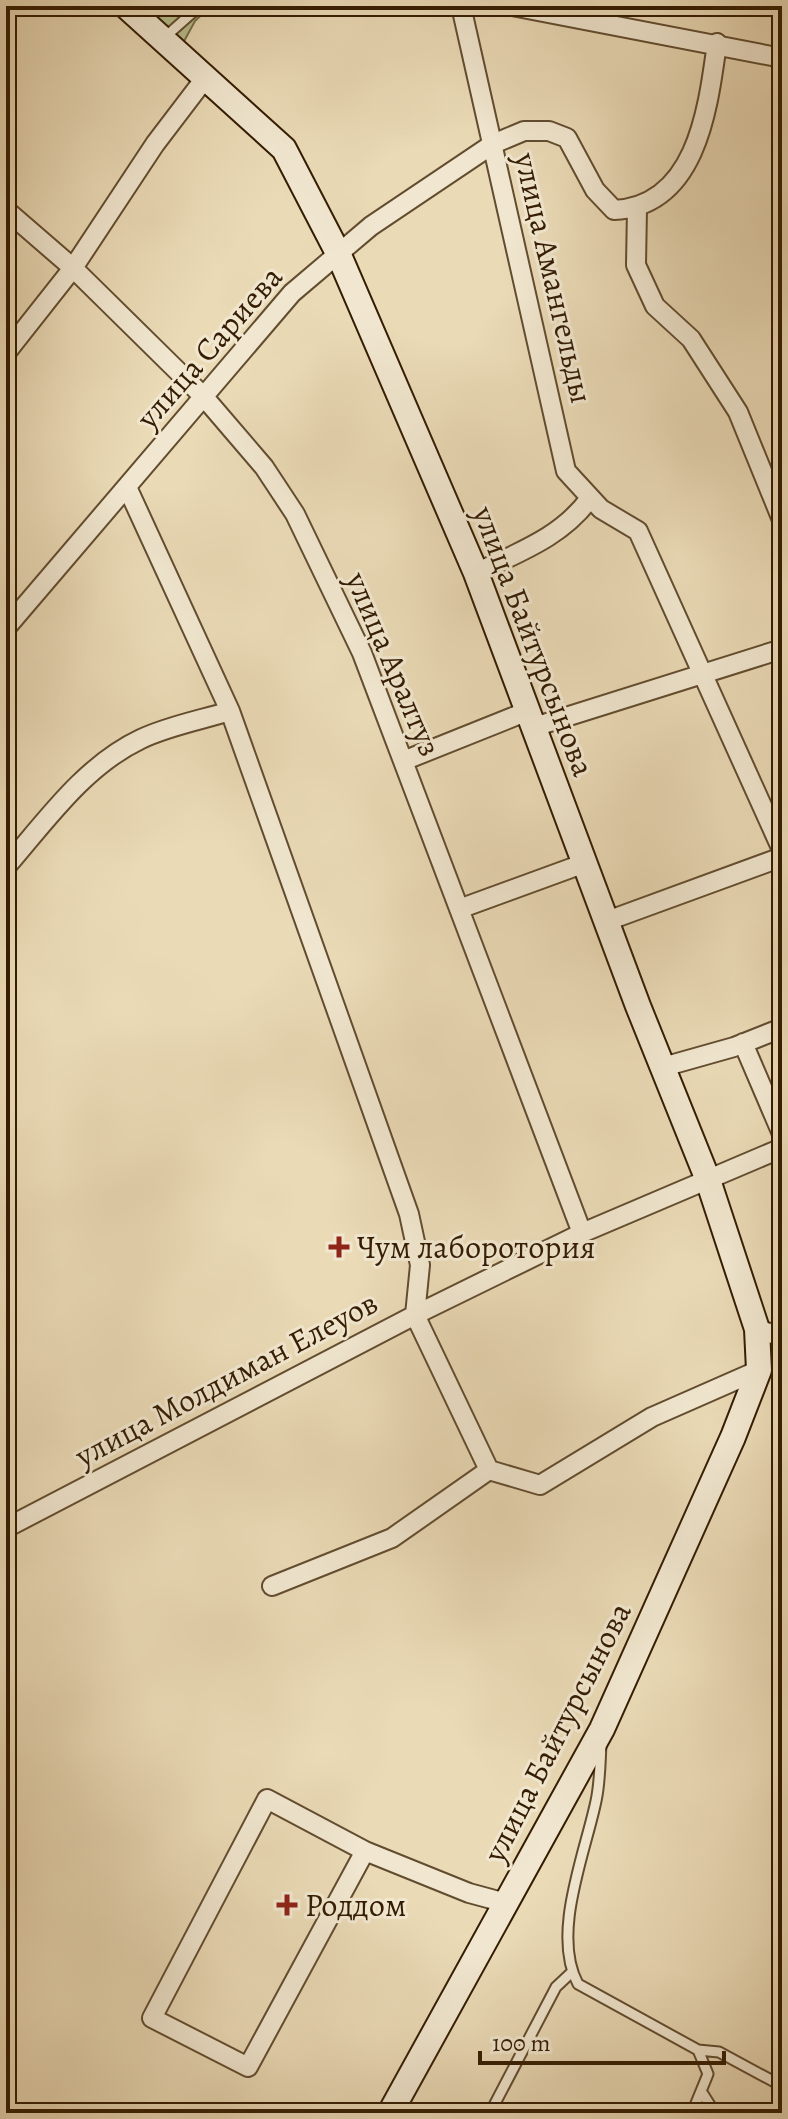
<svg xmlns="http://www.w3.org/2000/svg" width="788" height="2119" font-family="Alegreya,serif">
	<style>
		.green { fill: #b7c08e; stroke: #766e48; stroke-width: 2 }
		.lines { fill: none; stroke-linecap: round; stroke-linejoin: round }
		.lane-casing { stroke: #624c2f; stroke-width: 13 }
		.street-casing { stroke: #624c2f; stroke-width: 22 }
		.secondary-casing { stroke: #341c02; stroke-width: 28 }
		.lane { stroke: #f1e7d0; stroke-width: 9 }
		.street { stroke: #f1e7d0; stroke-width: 18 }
		.secondary { stroke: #f1e7d0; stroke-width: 24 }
		.poi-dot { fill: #8f2418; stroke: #f1e7d0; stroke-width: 3 }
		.labels { text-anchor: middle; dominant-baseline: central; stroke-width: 6; stroke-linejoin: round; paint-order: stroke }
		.street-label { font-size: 32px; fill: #341c02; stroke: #f1e7d0 }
		.poi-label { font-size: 32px; fill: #341c02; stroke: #f1e7d0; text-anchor: start }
	</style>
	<rect width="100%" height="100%" fill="#eadab6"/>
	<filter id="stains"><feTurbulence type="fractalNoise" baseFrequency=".0025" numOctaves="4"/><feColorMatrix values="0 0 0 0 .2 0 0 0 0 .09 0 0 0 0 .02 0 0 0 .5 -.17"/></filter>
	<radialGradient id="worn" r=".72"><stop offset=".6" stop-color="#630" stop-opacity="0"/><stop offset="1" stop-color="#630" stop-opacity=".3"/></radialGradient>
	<!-- green -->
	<path class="green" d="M139,6h72l-16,15 -13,24z"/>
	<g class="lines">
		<!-- lane casing -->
		<g class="lane-casing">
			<path id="lane" d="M165,37l35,-31
				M601,1744c-1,19 -1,39 -5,57 -11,53 -45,133 -18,183l120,66 10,24 -16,39
				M698,2050l21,2 63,34
				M703,2094l12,19
				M490,2113l66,-126 16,-15"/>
		</g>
		<!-- street casing -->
		<g class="street-casing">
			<path id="street" d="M461,6l105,465 35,38 37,22 144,319
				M512,6l270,52
				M637,209l-1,56 19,41 36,33 47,73 44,108
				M6,210l67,58 131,129 60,70 31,47 67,139 220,580
				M6,353l67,-85 82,-124 51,-67
				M127,487l103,224 179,503 11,51 -5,50 74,155
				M476,573c43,-21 86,-36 114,-75
				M6,628l286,-335 79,-67 122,-82 31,-13h25l18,7 28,52 19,20c83,-4 94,-102 103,-167
				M534,727l248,-78
				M403,761l125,-50
				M6,867c40,-46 78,-101 135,-128 27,-13 60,-19 89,-28
				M459,909l126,-46
				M607,921l175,-64
				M743,1043l39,91
				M663,1067l71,-20 48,-19
				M757,1329l25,8
				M6,1528l409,-213 167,-82 200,-85
				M272,1586l120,-48 97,-68 51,15 112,-68 107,-47
				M365,1851l-98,-52 -115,219 96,49 117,-216 104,42 37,10"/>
		</g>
		<!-- secondary casing -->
		<g class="secondary-casing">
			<path id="secondary" d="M126,6l158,143 54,104 138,320 162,433 70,174 49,149 2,41 -26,67 -131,292 -212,384"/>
		</g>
		<!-- lane -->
		<use href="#lane" class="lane"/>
		<!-- street -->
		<use href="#street" class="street"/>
		<!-- secondary -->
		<use href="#secondary" class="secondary"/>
	</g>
	<!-- markers -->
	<g class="poi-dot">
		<path d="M335 1235h8v8h8v8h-8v8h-8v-8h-8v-8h8z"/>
		<path d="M283 1893h8v8h8v8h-8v8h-8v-8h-8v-8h8z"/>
	</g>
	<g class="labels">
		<!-- street labels -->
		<g class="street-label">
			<text transform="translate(554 278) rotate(77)">улица Амангельды</text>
			<text transform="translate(209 347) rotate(-49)">улица Сариева</text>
			<text transform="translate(534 641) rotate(69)">улица Байтурсынова</text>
			<text transform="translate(394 664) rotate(67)">улица Аралтуз</text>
			<text transform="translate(226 1379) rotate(-28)">улица Молдиман Елеуов</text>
			<text transform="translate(557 1732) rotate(-63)">улица Байтурсынова</text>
		</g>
		<!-- poi labels -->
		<g class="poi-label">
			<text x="357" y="1247">Чум лаборотория</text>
			<text x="305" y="1905">Роддом</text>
		</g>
	</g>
	<!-- margin -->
	<rect width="788" height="2119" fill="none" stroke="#eadab6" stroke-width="32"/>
	<rect x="8" y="8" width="772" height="2103" fill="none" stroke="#341c02" stroke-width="4"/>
	<rect x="16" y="16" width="756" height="2087" fill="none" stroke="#341c02" stroke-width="2"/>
	<!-- scale -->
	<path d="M480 2051v12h244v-12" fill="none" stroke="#341c02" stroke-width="4"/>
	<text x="492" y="2051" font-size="24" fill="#341c02" stroke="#f1e7d0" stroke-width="6" paint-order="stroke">100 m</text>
	<rect width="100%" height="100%" filter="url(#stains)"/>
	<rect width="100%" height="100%" fill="url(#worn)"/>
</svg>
